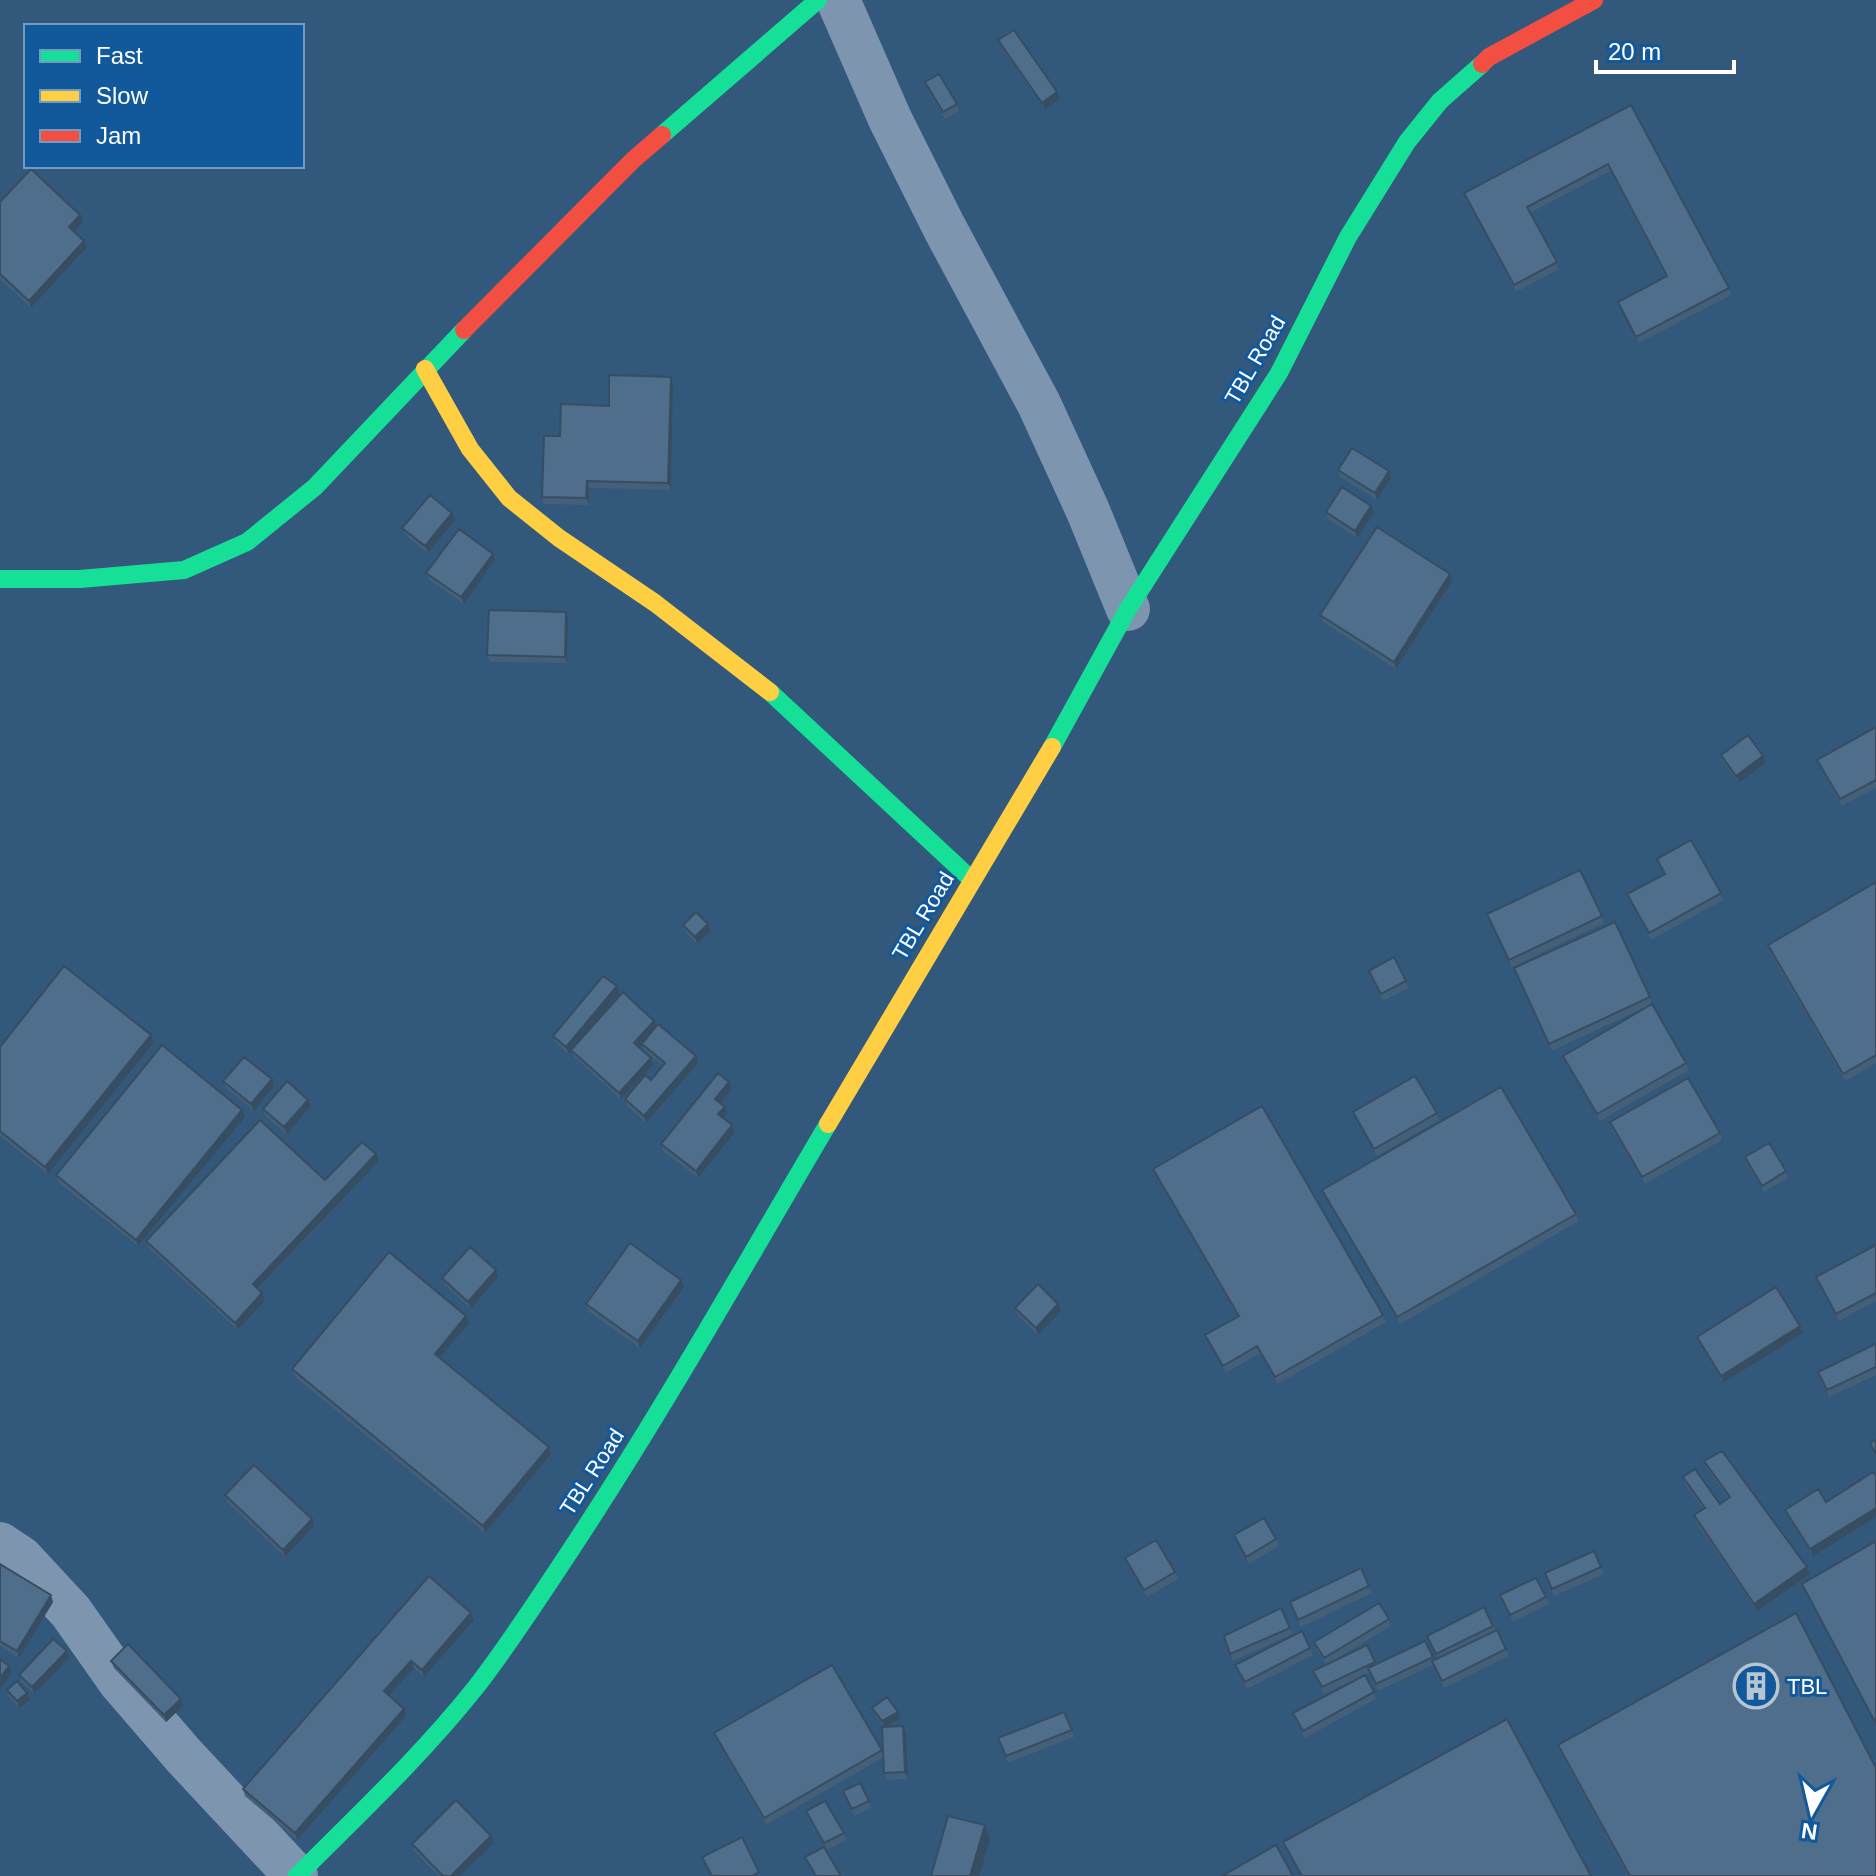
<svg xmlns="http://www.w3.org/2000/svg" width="1876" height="1876" font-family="Helvetica,sans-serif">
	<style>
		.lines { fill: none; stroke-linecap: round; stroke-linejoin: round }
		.street { stroke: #7d95ae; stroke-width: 44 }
		.fast { stroke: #16e098; stroke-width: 18 }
		.slow { stroke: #ffcf43; stroke-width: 18 }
		.jam { stroke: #f24e42; stroke-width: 18 }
		.wall { fill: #445f78 }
		.shaded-wall { fill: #374d61 }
		.building { fill: #4f6e8b; stroke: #374d61; stroke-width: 2 }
		.labels { text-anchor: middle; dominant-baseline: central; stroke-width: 6; stroke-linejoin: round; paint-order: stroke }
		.street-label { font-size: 22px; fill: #fff; stroke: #12599c }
		.poi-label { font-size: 22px; fill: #fff; stroke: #12599c; text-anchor: start }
	</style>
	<rect width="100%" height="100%" fill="#32587c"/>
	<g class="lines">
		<!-- street -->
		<path class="street" d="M838,0l52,119 54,108 95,177 49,107 40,98
			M0,1544l21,14 50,54 50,71 63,73 112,120"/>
		<!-- fast -->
		<path class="fast" d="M662,135l156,-135
			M0,579h80l104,-9 63,-28 68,-55 149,-157
			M770,692l202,188
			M1052,747l76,-138 151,-236 69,-136 59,-95 33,-41 42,-37
			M297,1876c61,-61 125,-121 179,-189 34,-44 65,-92 96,-139 91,-138 172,-282 256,-424"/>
		<!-- slow -->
		<path class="slow" d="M425,369l45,80 39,49 50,40 96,65 115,89
			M828,1124l224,-377"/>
		<!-- jam -->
		<path class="jam" d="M1482,64l7,-7 105,-57
			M464,330l169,-170 29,-25"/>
	</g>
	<!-- wall -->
	<path class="wall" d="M998,40l59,52 3,7 -15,10 -44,-62z
		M925,82l32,22 2,7 -14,8 -17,-30z
		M1631,105l98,183 2,7 -92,48 -21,-41 48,-25 -56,-106 -80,42 29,56 -43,23 -52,-99z
		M0,202l83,20 -9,9 10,10 3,6 -56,61 -31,-29z
		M673,384l-2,106 -82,-2v17l-45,-1 -2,-7 18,-61 49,-30z
		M1338,470l51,1 2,7 -14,22 -37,-23z
		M1371,506l3,7 -17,25 -29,-19 -2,-7z
		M455,520l-27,33 -23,-18 -3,-7z
		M495,560l-31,44 -35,-24 -3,-7z
		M1450,574l2,7 -56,88 -73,-47 -3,-7z
		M568,619l-1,44 -77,-1 -3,-7z
		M1876,727v61l-34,18 -22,-39 -3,-7z
		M1721,755l42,1 3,7 -27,20 -16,-21z
		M1657,859l64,34 2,7 -72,40 -24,-46 37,-19z
		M1876,882v181l-31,18 -75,-129 -2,-7z
		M1487,914l115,2 2,7 -92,44z
		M683,925l28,6 -14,13 -11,-12z
		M1514,968l136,29 2,7 -100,47z
		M1369,971l37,10 2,7 -25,13z
		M617,986l2,7 -37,45 74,-11 42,36 -52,60 -19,-17 -2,-7 26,-19 12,-14 -19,-16 -2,-6 -3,4 12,10 2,7 -32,34 -47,-42 -2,-7 -3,4 -13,-11 -3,-7z
		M154,1042l-106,132 -48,-38v-89z
		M1563,1056l123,7 3,7 -89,51 -35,-59z
		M272,1079l2,7 -20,25 -28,-23 -3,-7z
		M729,1082l3,7 -12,14 7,11 -4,4 9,7 3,7 -37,46 -35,-27 -2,-7z
		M311,1106l-24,28 -22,-18 -2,-7z
		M242,1110l3,7 -107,129 -80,-64 -2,-7z
		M1353,1112l84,1 2,7 -62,36 -21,-37z
		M1610,1122l110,11 2,7 -77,44 -33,-55z
		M1745,1157l41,14 2,7 -24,14 -17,-28z
		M379,1161l-121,128 4,4 3,7 -27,30 -89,-82 -3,-7z
		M1153,1169l230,146 3,7 -108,62 -18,-31 -34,20 -18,-31 -3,-7 33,-18 -82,-141z
		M1322,1190l254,24 3,7 -179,103 -75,-127z
		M1876,1245v56l-37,20 -23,-44z
		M498,1277l-27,32 -26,-24 -3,-7z
		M681,1280l3,7 -44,61 -52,-37 -2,-7z
		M1058,1304l3,7 -23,24 -20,-20 -3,-7z
		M469,1323l-30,35 110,89 2,7 -66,79 -191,-157 -2,-7z
		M1800,1326l3,7 -80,50 -23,-39 -3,-7z
		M1876,1344v31l-47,22 -11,-25z
		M1704,1461l103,106 3,7 -53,37 -61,-89 -2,-7 9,-6 -18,-25 -2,-7 37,27 8,-6 -21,-30z
		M1876,1476v41l-63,39 -25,-39 -3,-7 41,-8z
		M225,1495l89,31 -29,31 -58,-55z
		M1234,1535l42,4 3,7 -30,18z
		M1876,1541v185l-74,-142z
		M1594,1551l10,23 -50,22 -9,-23z
		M1125,1558l50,14 3,7 -31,18 -19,-32z
		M0,1564l53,38 -34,56 -19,-12z
		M1369,1586l3,7 -71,34 -9,-18z
		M1500,1595l46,2 3,7 -36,18z
		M1484,1607l25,49 -65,32 -11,-23 -55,26 -9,-18 -45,21 -8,-16 -3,-7 54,-26 9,19 49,-23 9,19 4,-1 -11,-23z
		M1281,1608l12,26 -60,27 -9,-25z
		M471,1613l3,7 -50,57 -10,-9 -25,28 15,13 2,7 -109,124 -52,-44 -2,-7z
		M1389,1619l2,7 -65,39 -10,-16 -2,-7z
		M1310,1648l3,7 -66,34 -12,-24z
		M67,1651l2,7 -35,36 -13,-13 -2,-6z
		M111,1661l72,45 -17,16 -52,-54z
		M7,1690l20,3 3,7 -11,8 -10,-11z
		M1374,1692l2,7 -71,39 -12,-25z
		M872,1708l28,11 -12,8 18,6 2,46 -21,1 -3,-7v-16l-118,68 -49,-85 -3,-7 168,17 2,6v-29l-9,-12z
		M1072,1730l2,7 -66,26 -10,-25z
		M1558,1745l318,131h-248l-68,-124z
		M843,1791l26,10 2,7 -17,8z
		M806,1811l38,22 2,7 -19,10 -19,-32z
		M491,1836l3,7 -34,33h-21l-25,-25 -2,-7z"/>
	<!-- shaded-wall -->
	<path class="shaded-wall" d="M1057,92l3,7 -15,10 -3,-6z
		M80,215l3,7 -11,12 -3,-7z
		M84,241l3,6 -56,61 -2,-7z
		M671,377l2,7 -2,106 -3,-7z
		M1389,471l2,7 -14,22 -2,-7z
		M587,481l2,7v17l-3,-7z
		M1371,506l3,7 -17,25 -2,-7z
		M452,513l3,7 -27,33 -3,-7z
		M493,554l2,6 -31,44 -3,-7z
		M1450,574l2,7 -56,88 -2,-7z
		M566,612l2,7 -1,44 -2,-6z
		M1763,756l3,7 -27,20 -3,-7z
		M708,924l3,7 -14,13 -2,-7z
		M617,986l2,7 -50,61 -3,-7z
		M654,1021l3,7 -20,22 -3,-7z
		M151,1035l3,7 -106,132 -3,-7z
		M696,1056l2,7 -52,60 -2,-7z
		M651,1058l2,7 -32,34 -2,-6z
		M272,1079l2,7 -20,25 -3,-7z
		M729,1082l3,7 -14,17 -3,-7z
		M308,1100l3,6 -24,28 -3,-7z
		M725,1107l2,7 -6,7 -3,-7z
		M242,1110l3,7 -107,129 -2,-6z
		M732,1125l3,7 -37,46 -2,-7z
		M376,1154l3,7 -124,130 -2,-7z
		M496,1270l2,7 -27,32 -3,-7z
		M681,1280l3,7 -44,61 -2,-7z
		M262,1293l3,7 -27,30 -3,-7z
		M1058,1304l3,7 -23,24 -2,-7z
		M466,1316l3,7 -32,38 -2,-7z
		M1800,1326l3,7 -80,50 -2,-7z
		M549,1447l2,7 -66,79 -2,-7z
		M1876,1508v9l-63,39 -3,-7z
		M312,1519l2,7 -29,31 -2,-7z
		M1807,1567l3,7 -53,37 -3,-7z
		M51,1595l2,7 -34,56 -2,-7z
		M471,1613l3,7 -50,57 -2,-7z
		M67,1651l2,7 -35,36 -2,-7z
		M411,1661l3,7 -27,30 -3,-7z
		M9,1666l3,6 -12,17v-11z
		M27,1693l3,7 -11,8 -2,-7z
		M181,1699l2,7 -17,16 -2,-7z
		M404,1709l2,7 -109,124 -2,-7z
		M898,1712l2,7 -15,9 -3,-7z
		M903,1726l3,7 2,46 -3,-7z
		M985,1825l5,14 -11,37h-9z
		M491,1836l3,7 -34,33h-9z"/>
	<!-- building -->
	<path class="building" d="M1014,30l43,62 -15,11 -44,-63z
		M939,74l18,30 -14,8 -18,-30z
		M1631,105l98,183 -93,49 -18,-35 49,-26 -59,-112 -81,43 30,55 -43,23 -50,-92z
		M31,169l49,46 -11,12 15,14 -55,60 -29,-27v-72z
		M609,375l62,2 -3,106 -81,-2 -1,17 -44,-1 2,-61h16l1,-32 48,2z
		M1352,448l37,23 -14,22 -37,-23z
		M1342,487l29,19 -16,25 -29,-19z
		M430,495l22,18 -27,33 -23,-18z
		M1377,527l73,47 -56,88 -74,-47z
		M459,529l34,25 -32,43 -35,-24z
		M489,610l77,2 -1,45 -78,-2z
		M1876,727v53l-36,19 -23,-39z
		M1748,735l15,21 -27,20 -15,-21z
		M1691,840l30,53 -72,40 -22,-39 38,-20 -8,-15z
		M1580,870l22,46 -93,44 -22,-46z
		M1876,882v173l-33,19 -75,-129z
		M696,912l12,12 -13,13 -12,-12z
		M1615,922l35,75 -101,47 -35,-76z
		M1394,957l12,24 -25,13 -12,-23z
		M64,966l87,69 -106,132 -45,-36v-84z
		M603,976l14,10 -51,61 -13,-11z
		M623,992l31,29 -20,22 17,15 -32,35 -48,-43z
		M1652,1004l34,59 -89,51 -34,-58z
		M658,1024l38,32 -52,60 -19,-17 20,-24 6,5 14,-17 -23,-19z
		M162,1045l80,65 -106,130 -80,-65z
		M244,1057l28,22 -21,25 -28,-23z
		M718,1073l11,9 -14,17 10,8 -7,7 14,11 -36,46 -35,-27z
		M1415,1076l22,37 -63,36 -21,-37z
		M1688,1078l32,55 -78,44 -32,-55z
		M287,1081l21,19 -24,27 -21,-18z
		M1501,1087l75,127 -179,103 -75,-127z
		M1262,1106l121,209 -108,62 -18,-31 -34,20 -18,-31 34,-19 -86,-147z
		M260,1120l65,60 37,-38 14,12 -123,130 9,9 -27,30 -89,-82z
		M1769,1143l17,28 -24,15 -17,-29z
		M630,1243l51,37 -43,61 -52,-37z
		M1876,1245v48l-40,21 -20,-37z
		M470,1247l26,23 -28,32 -26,-24z
		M389,1252l77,64 -31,38 114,93 -66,79 -191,-157z
		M1038,1284l20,20 -22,24 -21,-20z
		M1776,1287l24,39 -79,50 -24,-39z
		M1876,1344v23l-49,23 -9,-18z
		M1876,1440v14l-6,-11z
		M1722,1451l85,116 -53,37 -60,-89 11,-7 -22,-31 12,-8 25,35 10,-7 -26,-36z
		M254,1465l58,54 -29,31 -58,-55z
		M1873,1472l3,4v32l-66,41 -25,-39 33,-21 8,13z
		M1264,1518l12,21 -30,18 -12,-22z
		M1156,1540l19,32 -31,18 -19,-32z
		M1876,1541v183l-74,-140z
		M1594,1551l7,16 -49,22 -7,-16z
		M0,1564l51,31 -34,56 -17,-10z
		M1361,1568l8,18 -71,34 -8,-18z
		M429,1576l42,37 -49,57 -11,-9 -27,30 20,18 -109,124 -52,-44z
		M1536,1578l10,19 -36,18 -10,-20z
		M1379,1603l10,16 -65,39 -10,-16z
		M1484,1607l9,19 -57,28 -9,-18z
		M1281,1608l9,20 -60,26 -6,-18z
		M1796,1613l80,155v108h-246l-72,-131z
		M1497,1630l9,19 -64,32 -10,-20z
		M1302,1631l8,17 -65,34 -10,-17z
		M53,1639l14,12 -35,36 -13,-12z
		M1425,1641l8,16 -57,27 -8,-16z
		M128,1644l53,55 -17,16 -53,-54z
		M1367,1645l8,17 -53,25 -9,-16z
		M0,1659l9,7 -9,12z
		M832,1665l50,85 -118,68 -50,-85z
		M1365,1675l9,17 -71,39 -10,-18z
		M17,1681l10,12 -10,8 -10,-11z
		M887,1697l11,15 -16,9 -10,-13z
		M1064,1712l8,18 -66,26 -8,-18z
		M1507,1719l84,157h-289l-19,-34z
		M903,1726l2,46 -21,1 -2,-46z
		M860,1783l9,18 -17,8 -9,-18z
		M456,1800l35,36 -40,40h-8l-31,-32z
		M825,1801l19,32 -20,10 -18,-32z
		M948,1816l37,9 -15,51h-39z
		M742,1837l17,35 -7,4h-40l-10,-19z
		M1276,1845l17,31h-71z
		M824,1847l17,29h-25l-11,-19z"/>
	<!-- icons -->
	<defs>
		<g id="building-ring" transform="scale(2.3)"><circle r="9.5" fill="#12599c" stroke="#b7c5d1" stroke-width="1.5"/><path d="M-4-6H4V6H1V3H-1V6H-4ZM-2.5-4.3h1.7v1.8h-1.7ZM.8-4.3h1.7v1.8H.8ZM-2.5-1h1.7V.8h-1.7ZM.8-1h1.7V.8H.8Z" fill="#b7c5d1"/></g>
	</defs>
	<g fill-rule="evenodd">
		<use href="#building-ring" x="1756" y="1686"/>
	</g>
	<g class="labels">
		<!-- street labels -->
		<g class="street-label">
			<text transform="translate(1255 360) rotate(-60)">TBL Road</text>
			<text transform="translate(923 916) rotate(-59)">TBL Road</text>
			<text transform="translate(592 1472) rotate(-57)">TBL Road</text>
		</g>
		<!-- poi labels -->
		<g class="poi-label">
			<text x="1787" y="1686">TBL</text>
		</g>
	</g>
	<!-- legend -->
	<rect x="24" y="24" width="280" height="144" fill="#12599c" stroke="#719bc4" stroke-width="2"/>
	<rect x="40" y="50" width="40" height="12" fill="#16e098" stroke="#719bc4" stroke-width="2"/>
	<text x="96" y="64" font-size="24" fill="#ffffff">Fast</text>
	<rect x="40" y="90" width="40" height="12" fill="#ffcf43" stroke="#719bc4" stroke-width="2"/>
	<text x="96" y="104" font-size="24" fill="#ffffff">Slow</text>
	<rect x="40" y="130" width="40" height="12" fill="#f24e42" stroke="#719bc4" stroke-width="2"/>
	<text x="96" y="144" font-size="24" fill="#ffffff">Jam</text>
	<!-- north arrow -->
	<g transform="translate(1812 1812) rotate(188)" stroke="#12599c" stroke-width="6" paint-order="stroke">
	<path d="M0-6L14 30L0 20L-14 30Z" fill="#ffffff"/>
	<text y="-12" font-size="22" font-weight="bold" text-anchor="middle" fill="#ffffff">N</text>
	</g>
	<!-- scale -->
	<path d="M1596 60v12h138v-12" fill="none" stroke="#ffffff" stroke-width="4"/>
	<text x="1608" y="60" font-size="24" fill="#ffffff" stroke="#12599c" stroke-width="6" paint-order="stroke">20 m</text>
</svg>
